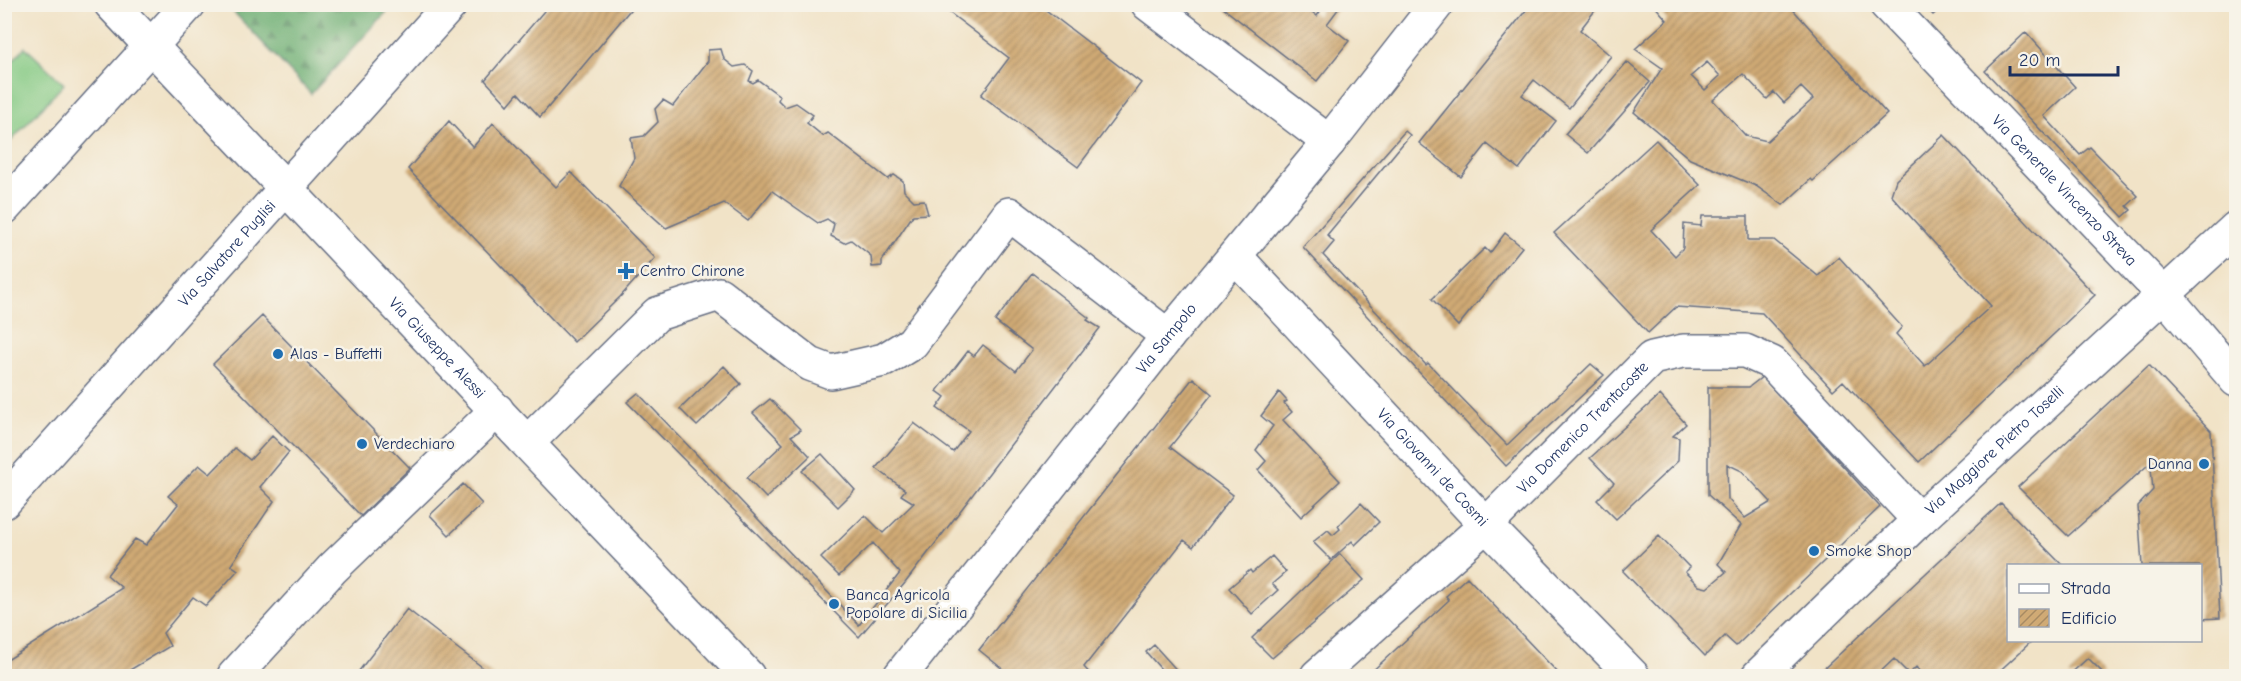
<svg xmlns="http://www.w3.org/2000/svg" width="2241" height="681" font-family="'Comic Neue',sans-serif">
	<style>
		.grass { fill: #84c983; stroke: #507c70; stroke-width: 1.5 }
		.forest { fill: url(#forest-firs); stroke: #436e68; stroke-width: 1.5 }
		.building { fill: url(#building-hatch); fill-rule: evenodd }
		.lines { fill: none; stroke-linecap: round; stroke-linejoin: round }
		.minor-casing { stroke: #666e83; stroke-width: 36 }
		.minor { stroke: #fff; stroke-width: 33 }
		.poi-dot { fill: #1f6fb2; stroke: #f7f3e8; stroke-width: 2 }
		.labels { text-anchor: middle; dominant-baseline: central; stroke-width: 5; stroke-linejoin: round; paint-order: stroke }
		.street-label { font-size: 16px; fill: #1b2f5e; stroke: #f7f3e8 }
		.poi-label { font-size: 16px; fill: #1b2f5e; stroke: #f7f3e8; text-anchor: start }
	</style>
	<defs>
		<pattern id="forest-firs" width="22" height="20" patternUnits="userSpaceOnUse" patternTransform="scale(1.5)"><rect width="22" height="20" fill="#6bad71"/><path d="M5 1l3.5 6h-7zM16 11l3.5 6h-7z" fill="#578d60"/></pattern>
		<pattern id="building-hatch" width="6" height="6" patternUnits="userSpaceOnUse" patternTransform="scale(1.5)"><rect width="6" height="6" fill="#d0aa75"/><path d="M-1 1l2-2M0 6l6-6M5 7l2-2" fill="none" stroke="#a88b63"/></pattern>
	</defs>
	<rect width="100%" height="100%" fill="#f7f3e8"/>
	<filter id="ink" filterUnits="userSpaceOnUse"><feTurbulence type="fractalNoise" baseFrequency=".0167" numOctaves="2"/><feDisplacementMap in="SourceGraphic" scale="12" xChannelSelector="R" yChannelSelector="G"/><feConvolveMatrix kernelMatrix="1 2 1 2 8 2 1 2 1" color-interpolation-filters="sRGB"/></filter>
	<filter id="wash" filterUnits="userSpaceOnUse"><feTurbulence type="fractalNoise" baseFrequency=".008" numOctaves="4" result="noise"/><feDisplacementMap in="SourceGraphic" scale="24" xChannelSelector="R" yChannelSelector="G"/><feGaussianBlur stdDeviation="1.35" result="paint"/><feColorMatrix in="noise" values="0 0 0 0 0 0 0 0 0 0 0 0 0 0 0 0 0 1.4 0 .05"/><feComposite in="paint" operator="in"/></filter>
	<g filter="url(#wash)">
		<rect width="100%" height="100%" fill="#f1e3c7"/>
		<!-- grass -->
		<path class="grass" d="M25,47l39,37 -59,63v-78z"/>
		<!-- forest -->
		<path class="forest" d="M227,5h166l-82,89z"/>
		<g id="blocks">
			<!-- building -->
			<path class="building" d="M550,4h85l-95,113 -22,-24 -10,12 -23,-25z
				M938,4h100l103,79 -63,84 -97,-72 28,-37z
				M1218,4h45l3,3 1,-3h35l15,12 8,-12h17l-15,20 22,17 -32,40z
				M1531,4h69l-20,26 31,26 -42,52 -35,-28 -12,15 34,26 -37,48 -32,-25 -26,33 -42,-34z
				M1653,4h135l99,110 -74,67 -2,-2 -28,26 -27,-19 -66,-27 -56,-47 28,-44 -27,-19 32,-29zM1707,62l13,14 -15,14 -14,-14zM1743,74l24,25 7,-7 10,11 17,-16 12,12 -46,42 -21,-5 -33,-36z
				M1923,4h23l-13,11z
				M2026,32l49,55 -31,29 36,39 10,-8 48,49 -11,10 4,4 -8,7 -138,-146z
				M721,49l3,10 10,8 11,-2 8,6 -4,10 4,2 5,-3 22,16 -2,4 7,7 11,-4 17,12 -6,8 16,13 5,-3 60,46 6,-4 9,6 1,10 10,10 10,-1 4,14 -15,1 -31,46v5l-10,1 -1,-11 -20,-16 -7,3 -13,-7 3,-12 -7,-5 -9,4 -46,-32 -24,30 -24,-18 -58,25 -47,-42 15,-28 -3,-20 13,-2 14,-14 -3,-13 8,-9 10,6 35,-45v-11z
				M1627,62l23,20 -62,71 -23,-19z
				M449,121l24,26 20,-24 63,64 15,-15 84,86 -35,39 -46,45 -166,-173z
				M1405,131l5,4 -83,100 7,7 -11,13 103,110 2,-2 79,82 84,-81 13,11 -98,91 -203,-219z
				M1944,135l151,160 -176,167 -76,-81 -10,9 -71,-77 -86,-6 -28,26 -94,-100 102,-93 44,45 -49,45 24,26 8,-8 1,-24 17,2 1,-10h46v24h26l44,36 21,-19 63,70 -6,7 29,32 66,-60 -100,-111 5,-15z
				M1505,233l17,14 -64,79 -26,-27 53,-51 5,5z
				M1032,273l57,45 -2,2 13,8 -195,255 -46,54 -232,-235 11,-9 221,232 41,-52 -27,-30 -34,33 -18,-18 44,-43 18,18 31,-30 -13,-8 4,-5 -29,-22 38,-45 39,29 16,-21 -32,-23 8,-11 -8,-6 31,-40 6,5 9,-11 33,26 16,-21 -37,-29z
				M262,316l148,152 -49,48 -148,-152z
				M2149,365l62,66 9,187 -20,1v-53h-58l-4,-60 15,-16 -2,-22 -3,-3 -80,71 -50,-49z
				M724,366l17,18 -44,42 -17,-17z
				M1762,377l118,130 -144,139 -11,-10 -20,20 -82,-85 36,-35 31,32 -5,4 14,14 8,2 19,-16 -8,-8 23,-39 -33,-30v-108h41zM1727,464l15,7 29,31 -26,16 -17,-19z
				M1193,378l19,16 -42,53 63,48 -40,52 -9,-7 -100,127 8,9h-83l1,-1 -31,-25z
				M1279,392l8,9 -3,2 8,9 -9,8 57,61 -39,36 -43,-47 8,-9 -10,-11 17,-24 -12,-10z
				M1660,395l26,29 -13,12 6,2 -1,23 -62,58 -19,-19 17,-17 -24,-25z
				M770,399l31,31 -10,6 19,20 -44,42 -19,-20 36,-34 -30,-31z
				M272,436l17,16 -29,35 14,14 -43,64 7,5 -32,36 -13,-9 -30,36 7,13 -50,30h-116v-14l118,-74 -15,-13 28,-36 11,6 32,-41 -10,-8 31,-31 11,9 25,-26 15,12z
				M822,454l33,36 -17,17 -36,-36z
				M463,484l19,20 -33,31 -19,-20z
				M1361,503l18,19 -24,23 -3,-4 -21,19 -18,-18 15,-12 5,5 7,-6 -2,-3z
				M2001,503l62,63h-55v74h25l-39,36h-70l-8,-9 -7,7 -15,-15 -18,17h-60z
				M1340,554l24,26 -92,78 -20,-20z
				M1272,556l14,16 -14,12 6,6 -26,24 -23,-26 21,-18 2,3z
				M1467,577l94,99h-194l82,-76 -3,-4z
				M407,609l50,39 37,28h-139z
				M1154,645l28,31h-15l-21,-24z
				M2088,658l14,14 1,4h-35z"/>
		</g>
	</g>
	<g filter="url(#ink)">
		<use href="#blocks" fill-opacity="0" stroke="#666e83" stroke-width="1.5"/>
		<g class="lines">
			<!-- minor casing -->
			<g class="minor-casing">
				<g id="minor">
					<path id="s1" d="M111,4l637,672"/>
					<path d="M1148,4l181,138"/>
					<path id="s2" d="M1886,4l279,292 71,84"/>
					<path d="M4,208l185,-204"/>
					<path id="s3" d="M1236,257l250,268 147,151"/>
					<path d="M528,442l129,-128 62,-20 91,70 21,8 53,-12 28,-17 97,-129 159,122"/>
					<path id="s4" d="M4,502l447,-498"/>
					<path d="M234,676l98,-107 165,-159"/>
					<path id="s5" d="M900,676l268,-340 161,-194 108,-138"/>
					<path id="s6" d="M1317,676l169,-151 166,-167 31,-7h62l27,12 147,157"/>
					<path id="s7" d="M1758,676l161,-156 317,-292"/>
				</g>
			</g>
			<!-- minor -->
			<use href="#minor" class="minor"/>
		</g>
	</g>
	<!-- markers -->
	<g class="poi-dot">
		<path d="M623 262h6v6h6v6h-6v6h-6v-6h-6v-6h6z"/>
		<circle cx="278" cy="354" r="6"/>
		<circle cx="362" cy="444" r="6"/>
		<circle cx="2204" cy="464" r="6"/>
		<circle cx="1814" cy="551" r="6"/>
		<circle cx="834" cy="604" r="6"/>
	</g>
	<g class="labels">
		<!-- street labels -->
		<g class="street-label">
			<text stroke="none"><textPath href="#s2" startOffset="258">Via Generale Vincenzo Streva</textPath></text>
			<text stroke="none"><textPath href="#s4" startOffset="334">Via Salvatore Puglisi</textPath></text>
			<text stroke="none"><textPath href="#s5" startOffset="430">Via Sampolo</textPath></text>
			<text stroke="none"><textPath href="#s1" startOffset="474">Via Giuseppe Alessi</textPath></text>
			<text stroke="none"><textPath href="#s6" startOffset="364">Via Domenico Trentacoste</textPath></text>
			<text stroke="none"><textPath href="#s7" startOffset="327">Via Maggiore Pietro Toselli</textPath></text>
			<text stroke="none"><textPath href="#s3" startOffset="288">Via Giovanni de Cosmi</textPath></text>
		</g>
		<!-- poi labels -->
		<g class="poi-label">
			<text x="640" y="271">Centro Chirone</text>
			<text x="290" y="354">Alas - Buffetti</text>
			<text x="374" y="444">Verdechiaro</text>
			<text x="2192" y="464" text-anchor="end">Danna</text>
			<text x="1826" y="551">Smoke Shop</text>
			<text x="846" y="595">Banca Agricola<tspan x="846" dy="18">Popolare di Sicilia</tspan></text>
		</g>
	</g>
	<!-- margin -->
	<rect width="2241" height="681" fill="none" stroke="#f7f3e8" stroke-width="24"/>
	<!-- legend -->
	<rect x="2007" y="564" width="195" height="78" fill="#f7f3e8" stroke="#9fa5b1" stroke-width="1.5"/>
	<rect x="2019" y="584" width="30" height="9" fill="#ffffff" stroke="#9fa5b1" stroke-width="1.5"/>
	<text x="2061" y="594" font-size="18" fill="#1b2f5e">Strada</text>
	<rect x="2019" y="609" width="30" height="18" fill="url(#building-hatch)" stroke="#9fa5b1" stroke-width="1.5"/>
	<text x="2061" y="624" font-size="18" fill="#1b2f5e">Edificio</text>
	<!-- scale -->
	<path d="M2010 66v9h108v-9" fill="none" stroke="#1b2f5e" stroke-width="3"/>
	<text x="2019" y="66" font-size="18" fill="#1b2f5e" stroke="#f7f3e8" stroke-width="4.5" paint-order="stroke">20 m</text>
</svg>
